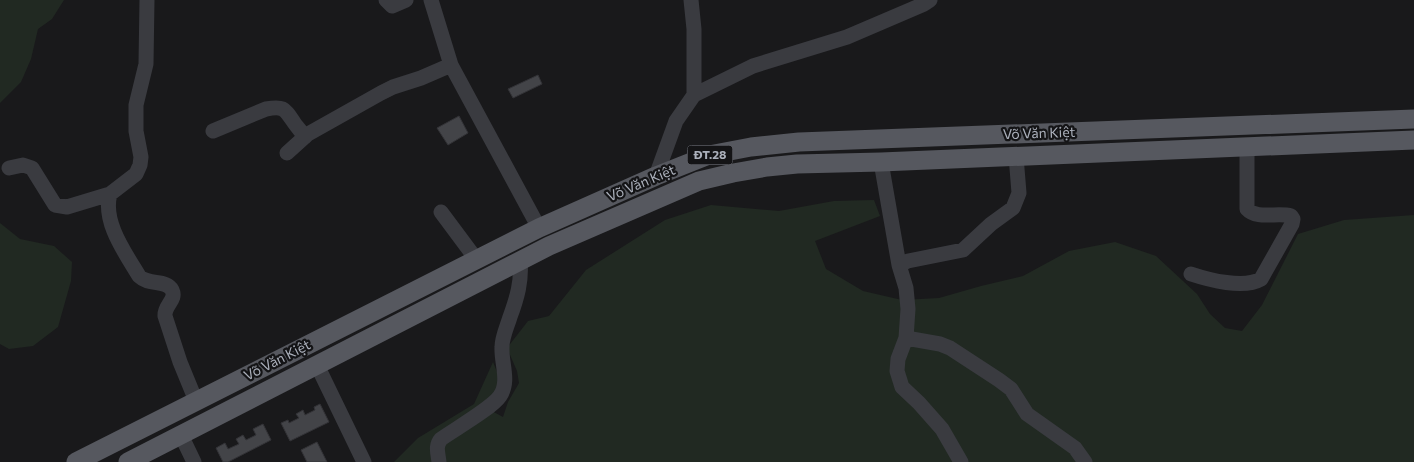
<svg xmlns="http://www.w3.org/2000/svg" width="1414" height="462" font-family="Commissioner,sans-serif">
  <rect width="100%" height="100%" fill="#19191b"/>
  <path fill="#212922" d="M0,0H64L52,19L38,29L31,59L21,82L0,103Z
    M874,200L880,216L815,241L826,269L863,291L902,300L939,298L981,286L1023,276L1069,251L1115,242L1156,256L1197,294L1210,314L1225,328L1242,331L1262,305L1298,234L1344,220L1414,215V462H394L418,438L474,404L493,362L499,377V399L490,410L503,417L508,402L519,383L517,371L507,348L528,321L549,316L586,270L665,220L711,205L779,211L834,201Z
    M0,223L20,239L54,246L72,262L71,281L58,327L33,346L9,349L0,344Z"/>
  <path fill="#434448" stroke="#333337" d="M538,75L542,84L513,98L508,89Z
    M459,116L468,133L448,145L437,128Z
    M320,404L329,422L290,441L281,423L288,420L289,423L299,418L296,414L303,410L305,415L315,410L314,407Z
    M263,424L271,440L228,462H223L216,448L225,443L228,449L239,444L236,439L243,435L246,440L256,435L253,429Z
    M317,442L327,462H307L301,450Z"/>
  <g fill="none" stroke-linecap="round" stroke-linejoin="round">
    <path stroke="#3a3b40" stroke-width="15" d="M147,0L146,64L136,105V131L141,157L140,165L136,174L110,194C102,222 126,254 139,276C149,286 166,279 172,290C177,300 164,305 165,316L180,362L196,401
      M386,0L392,6L406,0
      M431,0L451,65L539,228
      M694,95L753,66L847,37L924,4L930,0
      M213,131L266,109C283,106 284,108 293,121C296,126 301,131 305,137
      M287,153L308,134L381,93L393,87L421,78L451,65
      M881,162L899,265
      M9,168L23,165L32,168L55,205L67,207L110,194
      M656,176L676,121L694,95V29L691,0
      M441,212L476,259
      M1191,274C1209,280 1244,289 1261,279L1292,224L1293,219L1291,216C1278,212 1257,220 1247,209V147
      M906,338L940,344L950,348L999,380L1011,389L1027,414L1075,448L1085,462
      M317,365L364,462
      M181,435L194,462
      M439,462C438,453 435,446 441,439C455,429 492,408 500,396C510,381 501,363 502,347C502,337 507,327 510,317C517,298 522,281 520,261
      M961,462L942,429L919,403L902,387L897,371L898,359L906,338L908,309L906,288L899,265L908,261L963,250L991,224L1013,208L1019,193L1016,156"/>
    <path stroke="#56585f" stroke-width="19" d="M76,462L539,228L656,176L709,155L751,147L799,142L1414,119
      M128,462L549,246L699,181L733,173L767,167L797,164L881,162L1414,140"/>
  </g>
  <g text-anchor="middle" stroke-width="4.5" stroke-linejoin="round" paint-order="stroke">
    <rect fill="#141416" stroke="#7e818a" stroke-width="1" x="687.5" y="145.5" width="45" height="19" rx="4"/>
    <g font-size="12" font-weight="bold" fill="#abb0bb">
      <text x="710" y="159">ĐT.28</text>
    </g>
    <g font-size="14" fill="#abb0bb" stroke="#141416">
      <text transform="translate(1039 133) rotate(-2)" y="5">Võ Văn Kiệt</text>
      <text transform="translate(641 183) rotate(-23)" y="5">Võ Văn Kiệt</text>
      <text transform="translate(277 360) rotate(-27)" y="5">Võ Văn Kiệt</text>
    </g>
  </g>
</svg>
